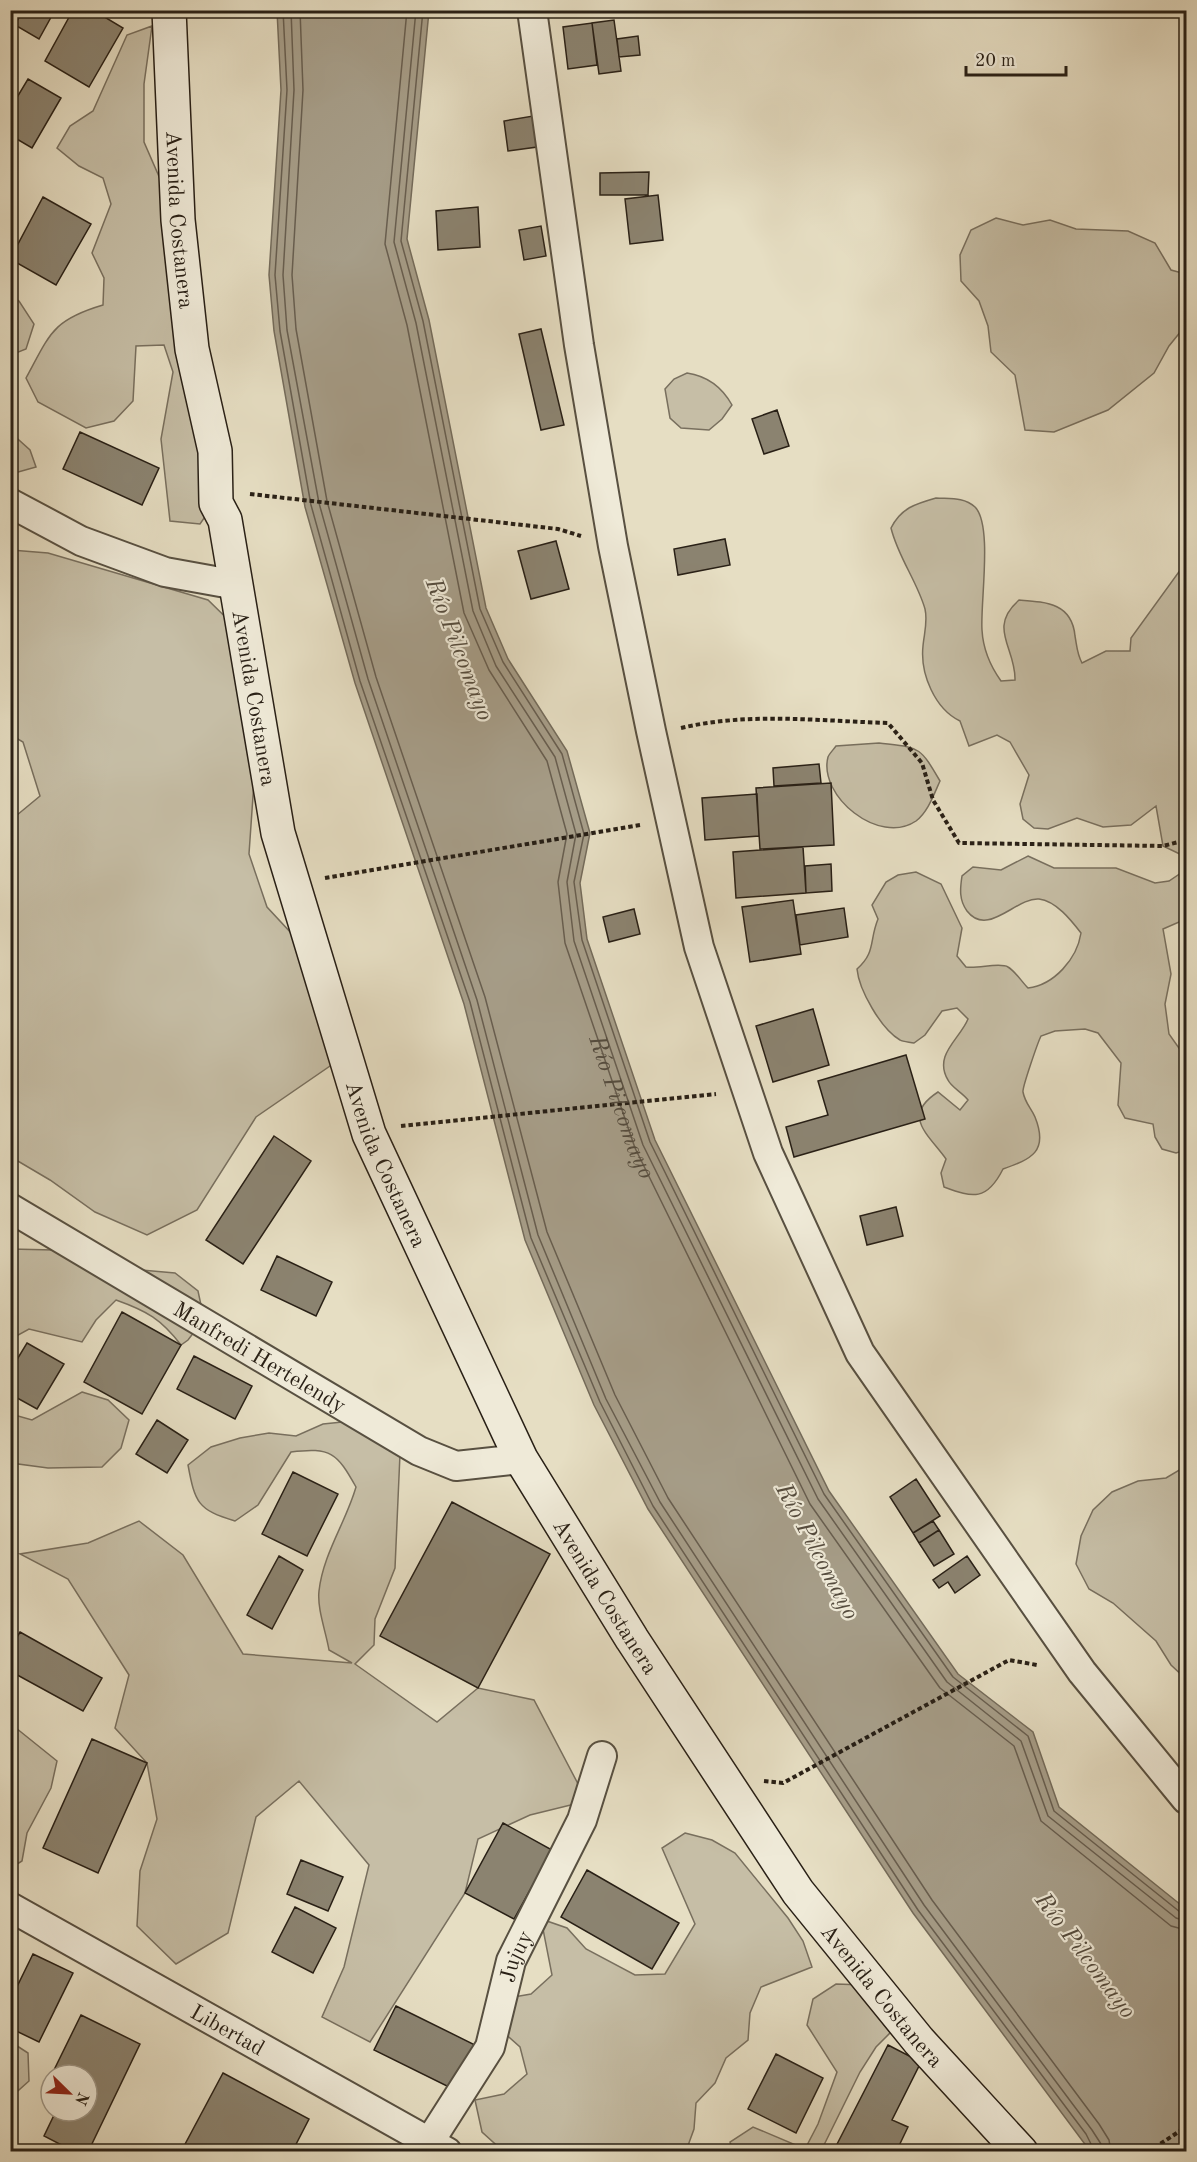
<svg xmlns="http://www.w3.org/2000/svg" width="1197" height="2162" font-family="'Old Standard TT',serif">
  <rect width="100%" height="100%" fill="#e6dec3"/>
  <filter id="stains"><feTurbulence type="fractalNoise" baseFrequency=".00333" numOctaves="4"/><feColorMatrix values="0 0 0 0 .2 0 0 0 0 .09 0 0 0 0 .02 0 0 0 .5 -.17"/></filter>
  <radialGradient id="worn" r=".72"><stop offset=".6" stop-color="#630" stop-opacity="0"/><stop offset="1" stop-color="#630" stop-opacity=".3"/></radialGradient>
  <path fill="#c6bea6" stroke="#786f5e" stroke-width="1.5" d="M152,26L144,84V142L178,220L216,501L200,524L170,521L161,439L173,372L164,345L136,346L133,401L114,421L86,428L38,402L26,378C50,334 52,320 103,305L104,278L92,253L111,204L103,178L79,166L57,148L70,126L93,111L127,35Z
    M996,218L1023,225L1050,220L1076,229L1128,231L1155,243L1171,270L1186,274V325L1169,346L1154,373L1108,410L1054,432L1025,430L1015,375L991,352L988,326L979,301L961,281L960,255L971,230Z
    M10,295L19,301L34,324L26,349L11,355Z
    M687,373C707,376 722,387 732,405L722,419L709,430L681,428L670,418L665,389L674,379Z
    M10,432L30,450L36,467L11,474Z
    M936,498C950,499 964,497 975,507C993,525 980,604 982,630C983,648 991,667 1001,681L1015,680C1016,648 987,628 1019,600C1046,602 1072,603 1075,636C1077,647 1077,654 1082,663L1106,651H1130L1131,638L1186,562V857L1163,846L1156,806L1131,825L1103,827L1077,818L1048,829L1034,828L1023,819L1020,804L1029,775L1010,742L997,735L969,746L960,721C935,709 920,674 923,646C924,634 928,622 925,609C917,581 898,557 891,528C901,508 915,504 936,498Z
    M11,550L48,553L208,600L249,640L260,695L249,854L267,907L305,948L346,1055L256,1117L197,1210L147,1235L95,1212L50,1180L11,1157L10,1017L13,1011L11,820L40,796L23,742L11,735Z
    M879,743C920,748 919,745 940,781C934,794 928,812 916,821C879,846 818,796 828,757C829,754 834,749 836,746Z
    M1028,856L1054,868H1116L1155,883L1169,881L1181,873L1186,874V919L1163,929L1171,974L1165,1004L1169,1034L1186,1058V1150L1176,1153L1162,1149L1155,1137L1153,1124L1125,1118L1118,1105L1121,1063L1098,1033L1085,1029L1055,1031L1041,1036C1038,1042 1022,1088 1023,1092C1025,1103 1031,1108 1035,1117C1049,1152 1031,1159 1003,1169C987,1201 973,1198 944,1187L941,1173L946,1159C928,1134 901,1116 938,1092L960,1110L968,1100C963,1093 951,1087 948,1080C933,1055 960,1039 968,1019L957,1008L942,1011L925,1035L914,1043C910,1042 903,1042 900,1040C881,1029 859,990 857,969C876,952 869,941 878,919L872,905L886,882L898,875L916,872L941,884L962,928L957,956L966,967C978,969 1000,962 1008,967C1015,971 1022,982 1028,988C1054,985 1077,959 1081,933C1071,920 1056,901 1039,899C1016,897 988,938 967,911C959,900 960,889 962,876L973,867L1001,870Z
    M10,1249L98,1251L119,1268L175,1273L198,1291L204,1319L188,1340L181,1345C161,1319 147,1311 116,1300L96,1320L82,1342L29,1329L11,1339Z
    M82,1392L108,1400L129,1420L121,1448L102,1467L48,1468L11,1463V1414L32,1420Z
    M352,1421L400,1454L395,1568L375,1619L374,1645L355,1664L437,1722L478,1688L534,1700L587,1801L530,1815L478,1839L465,1893L370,2042L322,2017L344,1967L369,1865L299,1781L256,1817L228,1933L176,1964L137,1926L140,1871L157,1819L147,1763L115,1728L129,1675L68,1579L20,1554L88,1543L139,1521L183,1555L243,1654L352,1663L329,1650C326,1632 317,1609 319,1591C323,1554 346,1522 356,1487C337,1453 331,1447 291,1452L258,1505L235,1521C198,1510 195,1503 188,1465L211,1447L240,1438L269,1433L296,1436L323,1424Z
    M1186,1466V1679L1171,1665L1156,1641L1113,1603L1089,1589L1076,1564L1081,1536L1093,1510L1112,1492L1138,1481L1166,1478Z
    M11,1724L57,1761L51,1788L27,1833L22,1861L11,1868Z
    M685,1833L712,1840L735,1853L788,1918L803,1941L812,1967L761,1987L750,2013L748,2040L726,2058L715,2083L696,2103L694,2129L686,2151H503L482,2132L475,2100L504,2094L527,2074L520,2047L499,2028L503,1999L531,1994L552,1975L541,1919L567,1928L586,1949L635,1975L665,1974L695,1924L662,1848Z
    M836,1984L864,1985L896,2027L876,2047L860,2072L821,2151H733L730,2142L753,2127L805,2149L818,2124L837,2072L807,2025L813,1999Z
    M11,2042L28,2053L29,2081L11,2097Z"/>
  <path fill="#a69d88" stroke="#746b5a" stroke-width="1.5" d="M277,11H429L407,239L429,320L486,608L508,659L567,751L590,833L580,883L587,939L655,1140L829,1491L958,1674L1033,1732L1059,1807L1186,1909V2151H1090L913,1913L648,1509L594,1405L525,1240L464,1004L355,683L305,507L274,331L269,275L281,90Z"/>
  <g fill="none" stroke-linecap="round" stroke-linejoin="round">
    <g stroke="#685e4f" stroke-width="1.5">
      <path d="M283,10L287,90L275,275L280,331L311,505L360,681L470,1002L531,1238L600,1402L653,1506L918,1910L1086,2134L1095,2152"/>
      <path d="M291,10L294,90L283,275L287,330L319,503L368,679L477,1000L538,1235L606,1399L660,1502L924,1905L1092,2130L1101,2144L1102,2152"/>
      <path d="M300,10L303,90L292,275L296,329L327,501L376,677L485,997L547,1232L615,1395L668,1498L932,1900L1099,2124L1109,2140L1111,2152"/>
      <path id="s1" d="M407,10L385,244L407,325L464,613L489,670L547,761L567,834L558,882L565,943L635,1148L810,1504L940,1688L1014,1746L1041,1821L1171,1926L1186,1930"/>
      <path d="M416,10L394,242L416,323L473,611L496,666L555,757L576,834L567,882L574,941L643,1145L818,1499L947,1682L1021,1741L1048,1816L1176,1918L1186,1921"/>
      <path d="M423,10L401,241L423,321L480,609L503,662L562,754L584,834L574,882L582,940L650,1142L824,1494L953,1677L1028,1736L1054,1811L1180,1912L1186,1914"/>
    </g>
  </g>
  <path fill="#8b8370" stroke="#292016" stroke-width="1.5" d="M23,10H55L39,39L15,25Z
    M73,10H93L123,28L89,87L45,61Z
    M614,20L621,71L599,74L592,23Z
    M592,23L597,65L568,69L563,27Z
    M638,36L640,55L619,57L617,39Z
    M28,79L61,98L32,148L10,135V109Z
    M533,116L537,147L508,151L504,121Z
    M649,172L648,195H600V173Z
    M658,195L663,240L630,244L625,199Z
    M43,197L91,224L56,285L10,259Z
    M478,207L480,247L438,250L436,211Z
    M541,226L546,256L524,260L519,230Z
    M541,329L564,425L541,430L519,334Z
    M777,410L789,446L764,454L752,419Z
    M80,432L159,468L142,505L63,469Z
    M725,539L730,565L678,575L674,549Z
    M556,541L569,589L531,599L518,551Z
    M819,764L821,783L774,786L773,768Z
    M831,783L834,845L760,849L756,788Z
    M757,794L759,836L705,840L702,798Z
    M803,847L806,893L736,898L733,852Z
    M831,864L832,891L806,893L805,866Z
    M793,900L801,954L750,962L742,907Z
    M844,908L848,937L800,945L796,915Z
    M634,909L640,934L609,942L603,917Z
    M813,1009L829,1065L773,1082L756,1026Z
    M906,1055L925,1119L794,1157L786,1127L828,1115L818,1081Z
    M274,1136L311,1161L243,1264L206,1240Z
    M896,1207L903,1236L867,1245L860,1216Z
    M277,1256L332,1282L316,1316L261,1290Z
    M122,1312L181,1345L142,1414L84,1382Z
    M27,1343L64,1364L37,1409L10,1394V1371Z
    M194,1356L252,1386L235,1419L177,1389Z
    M157,1420L188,1440L167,1473L136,1454Z
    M293,1472L338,1494L307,1556L262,1534Z
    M916,1479L940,1516L913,1533L890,1497Z
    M452,1502L550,1554L478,1688L380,1636Z
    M933,1521L939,1530L919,1543L913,1533Z
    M939,1530L954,1554L934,1566L919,1543Z
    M279,1556L303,1570L272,1629L247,1615Z
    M967,1556L980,1575L955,1593L948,1582L939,1588L933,1580Z
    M20,1632L102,1678L83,1711L10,1671V1649Z
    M92,1739L147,1763L98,1873L43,1848Z
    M503,1823L552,1850L514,1919L465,1893Z
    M301,1860L343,1877L328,1911L287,1894Z
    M587,1870L679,1923L652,1969L561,1917Z
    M295,1907L336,1928L313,1973L272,1952Z
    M33,1954L73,1973L39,2042L10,2028V2001Z
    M396,2006L475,2045L453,2089L374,2050Z
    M81,2015L140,2044L88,2152H75L44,2136L56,2111H87V2075L52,2074Z
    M888,2045L921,2062L892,2120L908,2127L896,2152H833Z
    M776,2054L823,2078L796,2133L748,2109Z
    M223,2073L309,2119L292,2152H190L183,2148Z"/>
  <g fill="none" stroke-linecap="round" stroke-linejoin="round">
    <defs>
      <g id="street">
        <path d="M532,10L579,345L613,546L651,731L699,947L768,1153L860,1353L1082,1672L1186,1799"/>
        <path d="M10,503L81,541L165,572L237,585"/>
        <path id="s2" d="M10,1208L419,1451L456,1466L521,1459"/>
        <path id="s3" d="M10,1907L447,2152"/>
        <path id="s4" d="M423,2152L490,2047L511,1961L582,1820L602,1756"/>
      </g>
      <g id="secondary">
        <path id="s5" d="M169,10L178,220L192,349L215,451L216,503L225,520L278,833L369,1134L521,1459L632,1639L798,1892L919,2041L1021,2152"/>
      </g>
    </defs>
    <use href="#street" stroke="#585041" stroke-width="32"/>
    <use href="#secondary" stroke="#292016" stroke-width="36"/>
    <path stroke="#292016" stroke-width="4" stroke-dasharray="4.5 3" stroke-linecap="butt" d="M250,494L558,529L581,536
      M681,728C748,712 820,721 888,723L922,763L933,800L959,843L1163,846L1186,840
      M325,878L640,825
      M401,1126L716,1094
      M764,1781L783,1783L1009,1660L1037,1665
      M1148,2152L1186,2127"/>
    <use href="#street" stroke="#efead8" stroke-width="28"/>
    <use href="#secondary" stroke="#efead8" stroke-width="33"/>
  </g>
  <g text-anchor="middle" stroke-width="4.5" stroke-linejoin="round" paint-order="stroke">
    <g font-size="22" fill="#292016" stroke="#efead8">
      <text dy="8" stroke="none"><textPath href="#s5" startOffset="210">Avenida Costanera</textPath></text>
      <text dy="8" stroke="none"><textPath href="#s5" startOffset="696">Avenida Costanera</textPath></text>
      <text dy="8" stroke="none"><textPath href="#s5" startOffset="1182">Avenida Costanera</textPath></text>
      <text dy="8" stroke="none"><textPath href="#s2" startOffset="291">Manfredi Hertelendy</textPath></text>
      <text dy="8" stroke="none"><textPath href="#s5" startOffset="1668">Avenida Costanera</textPath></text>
      <text dy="8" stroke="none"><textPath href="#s4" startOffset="219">Jujuy</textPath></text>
      <text dy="8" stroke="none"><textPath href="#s5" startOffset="2154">Avenida Costanera</textPath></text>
      <text dy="8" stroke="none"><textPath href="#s3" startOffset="250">Libertad</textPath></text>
    </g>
    <g font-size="24" font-style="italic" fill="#554c3e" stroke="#efead8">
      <text transform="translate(460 649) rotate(69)" y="8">Río Pilcomayo</text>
      <text dy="8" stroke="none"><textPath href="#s1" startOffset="1142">Río Pilcomayo</textPath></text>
      <text transform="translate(818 1551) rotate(62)" y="8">Río Pilcomayo</text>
      <text transform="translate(1086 1955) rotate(53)" y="8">Río Pilcomayo</text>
    </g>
  </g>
  <rect width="1197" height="2162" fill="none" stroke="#e6dec3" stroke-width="36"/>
  <rect x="12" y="12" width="1173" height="2138" fill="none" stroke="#292016" stroke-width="3"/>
  <rect x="18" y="18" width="1161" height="2126" fill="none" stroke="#292016" stroke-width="1.5"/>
  <g transform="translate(69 2093) rotate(114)"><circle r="28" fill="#efead8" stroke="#a0998a" stroke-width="1.5"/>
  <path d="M0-4.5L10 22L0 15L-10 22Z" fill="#8f2418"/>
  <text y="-9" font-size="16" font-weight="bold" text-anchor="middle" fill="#292016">N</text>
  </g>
  <path d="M966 66v9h100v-9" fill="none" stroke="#292016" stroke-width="3"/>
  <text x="975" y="66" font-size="18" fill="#292016" stroke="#efead8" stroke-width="4.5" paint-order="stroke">20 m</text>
  <rect width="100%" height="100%" filter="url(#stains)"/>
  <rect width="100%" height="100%" fill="url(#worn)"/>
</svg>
